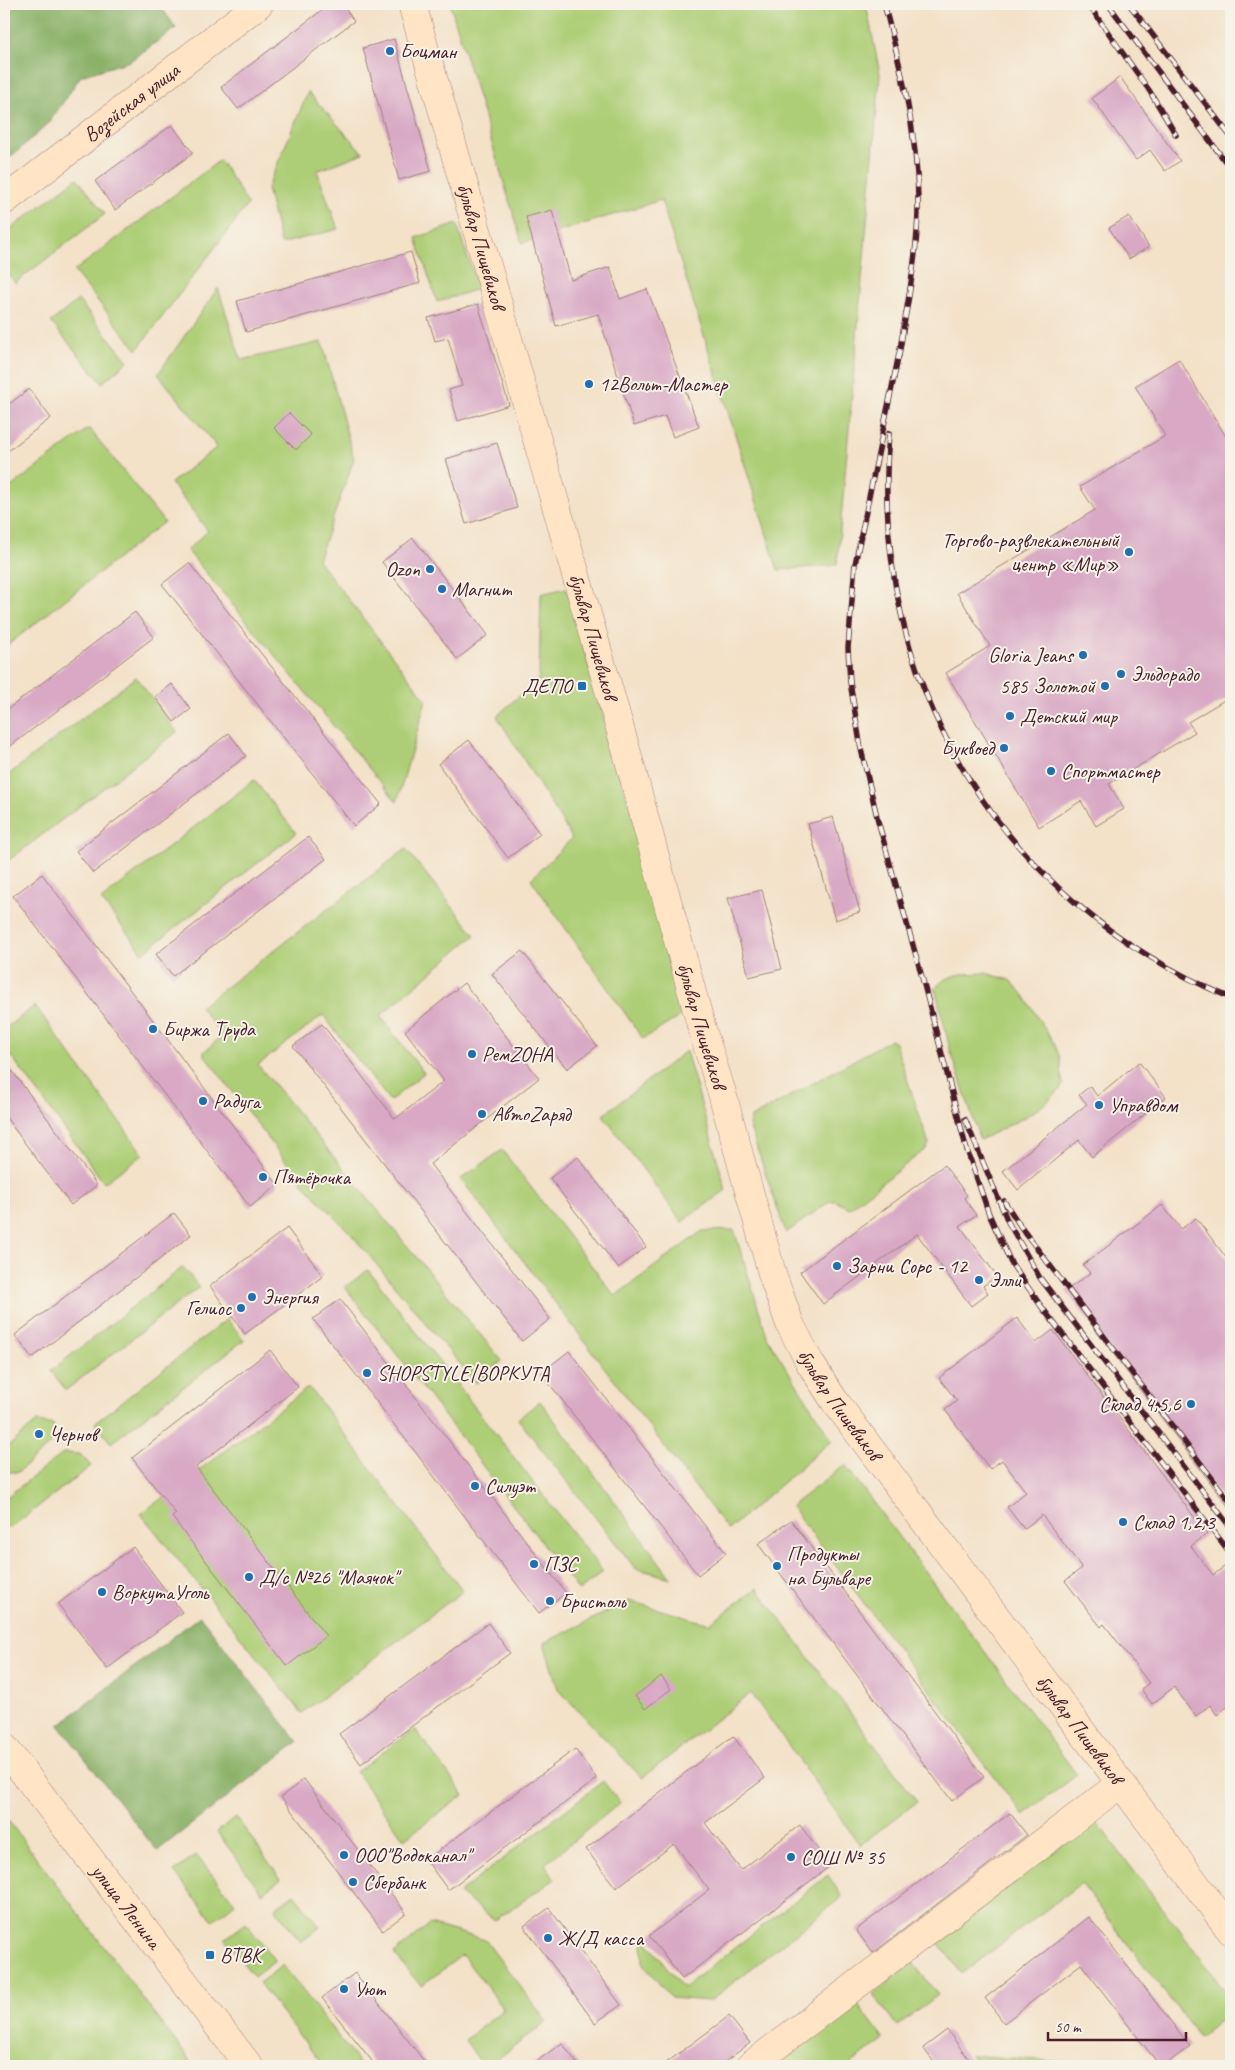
<svg xmlns="http://www.w3.org/2000/svg" width="1235" height="2070" font-family="Caveat,sans-serif">
  <rect width="100%" height="100%" fill="#f7f3e8"/>
  <filter id="ink" filterUnits="userSpaceOnUse"><feTurbulence type="fractalNoise" baseFrequency=".02" numOctaves="2"/><feDisplacementMap in="SourceGraphic" scale="10" xChannelSelector="R" yChannelSelector="G"/><feConvolveMatrix kernelMatrix="1 2 1 2 8 2 1 2 1" color-interpolation-filters="sRGB"/></filter>
  <filter id="wash" filterUnits="userSpaceOnUse"><feTurbulence type="fractalNoise" baseFrequency=".0096" numOctaves="4" result="noise"/><feDisplacementMap in="SourceGraphic" scale="20" xChannelSelector="R" yChannelSelector="G"/><feGaussianBlur stdDeviation="1.12" result="paint"/><feColorMatrix in="noise" values="0 0 0 0 0 0 0 0 0 0 0 0 0 0 0 0 0 1.4 0 .05"/><feComposite in="paint" operator="in"/></filter>
  <g filter="url(#wash)">
    <rect width="100%" height="100%" fill="#f3e1c8"/>
    <path fill="#adce76" stroke="#7c7650" d="M450,4H866L880,74L837,565L778,570L661,200L522,243Z
      M308,92L363,153L317,171L338,229L281,244L267,189Z
      M220,160L248,204L137,350L74,271Z
      M77,178L105,214L15,283L4,268V234Z
      M457,224L478,289L437,302L416,238Z
      M218,288L241,360L322,342L354,459L318,560L426,700L397,802L187,550L208,531L171,483L217,447L158,374Z
      M78,300L128,361L102,383L51,322Z
      M89,428L164,522L4,648V492Z
      M566,588L640,842L681,1016L643,1039L531,879L572,838L497,716L539,678L541,594Z
      M136,677L177,732L4,864V778Z
      M254,780L296,833L143,953L101,900Z
      M406,849L475,935L380,1016L424,1073L390,1101L323,1015L258,1065L502,1361L476,1383L351,1234L300,1180L203,1053L222,1036L200,1007Z
      M985,973L1010,980L1023,994L1055,1045L1060,1058L1063,1085C1047,1110 1006,1126 980,1140L950,1049L935,988C950,972 965,974 985,973Z
      M35,1006L143,1154L104,1183L4,1046V1029Z
      M890,1040L895,1043L929,1144L926,1149L849,1208L835,1201H830L786,1233L749,1125L751,1118Z
      M686,1051L726,1190L682,1222L603,1115Z
      M502,1150L615,1296L702,1231L734,1230L768,1339L832,1440L728,1530L461,1179Z
      M183,1267L199,1287L66,1390L51,1371Z
      M368,1270L603,1572L579,1591L345,1287Z
      M227,1319L244,1340L111,1443L95,1423Z
      M309,1387L463,1591L302,1713L141,1514Z
      M540,1401L671,1578L635,1568L518,1419Z
      M37,1422L54,1425L51,1444L18,1472H4V1450Z
      M64,1453L80,1454L91,1466L9,1529L4,1522V1499Z
      M845,1465L1077,1775L1023,1815L791,1506Z
      M757,1588L917,1802L860,1845L751,1693L642,1778L558,1689L544,1643L629,1601L710,1624Z
      M415,1729L464,1795L404,1839L356,1772Z
      M603,1781L620,1803L545,1864L555,1879L495,1920L459,1893Z
      M4,1815L194,2066H4Z
      M236,1817L281,1879L262,1893L217,1832Z
      M1095,1820L1231,1998V2012L1199,2037L1081,1883L962,1974L937,1941Z
      M196,1855L235,1903L213,1921L174,1872Z
      M828,1875L842,1897L710,2001L671,1998L643,1964L642,1935L683,1988Z
      M294,1894L320,1927L301,1942L275,1908Z
      M246,1923L275,1961L254,1977L225,1939Z
      M430,1924L485,1940L547,2022L488,2066H483L465,2040L504,2009L462,1955L421,1986L394,1954Z
      M913,1963L938,1995L897,2026L873,1994Z
      M283,1965L361,2066H323L259,1983Z
      M857,2003L884,2039L848,2066H771Z
      M970,2055L1112,2066H979Z"/>
    <path fill="#8ab167" stroke="#6a6849" d="M4,4H159L176,28L130,61L81,76L49,123L6,161H4Z
      M200,1616L298,1742L157,1851L59,1725Z"/>
    <g id="blocks">
      <path fill="#d8a8c5" d="M330,4H342L354,21L238,109L221,87Z
        M394,39L431,171L399,180L363,48Z
        M1120,77L1180,161L1165,171L1150,150L1136,160L1092,98Z
        M172,125L193,153L115,210L95,181Z
        M552,210L571,280L610,267L620,299L647,289L699,427L673,437L665,416L634,426L598,314L556,326L526,217Z
        M1129,216L1149,247L1129,259L1109,228Z
        M411,252L420,283L246,332L237,301Z
        M478,304L509,405L458,421L449,390L462,386L448,338L435,341L428,318Z
        M1179,359L1231,445V696L1188,722L1195,732L1109,784L1124,809L1096,826L1081,801L1039,827L946,673L990,646L957,593L1095,510L1080,487L1165,436L1135,386Z
        M29,389L51,418L4,454V408Z
        M289,413L311,435L296,450L274,428Z
        M497,443L517,508L466,524L446,459Z
        M413,538L488,635L457,659L382,562Z
        M189,563L381,804L354,826L162,584Z
        M135,612L154,637L4,751V712Z
        M172,684L191,709L174,722L155,697Z
        M229,733L246,756L93,873L76,851Z
        M469,740L540,834L508,858L438,764Z
        M833,817L860,912L835,920L808,824Z
        M308,837L326,859L173,976L156,954Z
        M42,874L278,1185L250,1207L13,896Z
        M762,890L782,969L749,977L728,898Z
        M522,951L597,1046L567,1069L492,974Z
        M464,983L539,1078L430,1164L550,1319L522,1341L293,1046L322,1024L395,1119L444,1081L405,1031Z
        M4,1060L97,1185L71,1205L4,1115Z
        M1139,1062L1166,1097L1092,1157L1079,1140L1018,1190L1003,1171L1087,1104L1079,1095L1090,1086L1097,1096Z
        M578,1157L646,1247L618,1268L550,1178Z
        M944,1165L967,1195L964,1198L976,1215L960,1226L997,1276L983,1286L988,1293L971,1306L917,1234L823,1304L800,1272Z
        M1162,1205L1181,1229L1196,1218L1231,1264V1510L1066,1291L1090,1273L1083,1265Z
        M174,1213L191,1235L32,1358L15,1335Z
        M287,1228L323,1276L245,1334L210,1286Z
        M340,1299L566,1593L539,1613L313,1319Z
        M1017,1318L1036,1343L1053,1330L1207,1534L1191,1546L1213,1575L1231,1562V1704L1217,1715L1210,1705L1196,1716L1174,1687L1152,1704L1141,1689L1149,1683L1104,1624L1101,1627L1065,1581L1082,1568L1042,1515L1024,1529L1007,1507L1026,1492L1002,1460L990,1469L945,1410L957,1401L939,1378Z
        M270,1350L298,1387L196,1467L326,1636L287,1666L172,1517L176,1514L132,1458Z
        M569,1351L726,1553L698,1575L541,1373Z
        M791,1520L984,1777L952,1801L758,1544Z
        M133,1547L182,1612L107,1669L58,1604Z
        M488,1623L510,1653L361,1764L339,1734Z
        M661,1676L671,1689L645,1709L635,1696Z
        M733,1736L765,1778L705,1823L741,1870L800,1825L830,1866L682,1979L649,1936L709,1890L674,1844L616,1888L586,1849Z
        M575,1749L597,1779L448,1890L426,1860Z
        M304,1779L406,1913L383,1931L281,1797Z
        M1010,1813L1027,1835L873,1953L856,1930Z
        M549,1908L621,2005L595,2023L524,1926Z
        M1089,1917L1190,2046L1164,2066H1160L1081,1964L1004,2023L985,1998Z
        M355,1973L428,2066H376L322,1998Z
        M729,2016L750,2043L719,2066H662Z
        M947,2030L974,2066H937L923,2048Z
        M562,2043L579,2066H530Z"/>
    </g>
  </g>
  <g filter="url(#ink)">
    <use href="#blocks" fill-opacity="0" stroke="#9e807a" stroke-width="1"/>
    <g fill="none" stroke-linecap="round" stroke-linejoin="round">
      <defs>
        <g id="secondary">
          <path id="s1" d="M412,4L627,753L702,1029L722,1093L773,1277L790,1324L810,1363L834,1400L1231,1931"/>
          <path id="s2" d="M4,201L259,4"/>
          <path id="s3" d="M4,1747L249,2066"/>
          <path d="M750,2066L1120,1784"/>
        </g>
      </defs>
      <use href="#secondary" stroke="#9e807a" stroke-width="29"/>
      <use href="#secondary" stroke="#ffe4c6" stroke-width="28"/>
      <defs>
        <path id="rail" d="M884,4C901,67 917,132 918,198C919,251 907,303 899,356
          M1088,4L1149,90L1176,135
          M1108,4L1231,169
          M1129,4L1231,137
          M900,349L855,564L848,648L850,682L861,749L878,821L922,977L966,1147L989,1214L1011,1263L1041,1306L1231,1554
          M889,433C868,683 999,901 1231,998
          M965,1119L1008,1222L1040,1278L1231,1528
          M1004,1201L1023,1230L1231,1503"/>
      </defs>
      <use href="#rail" stroke="#4a1f2b" stroke-width="5.5"/>
      <use href="#rail" stroke="#f7f3e8" stroke-width="4" stroke-dasharray="11" stroke-linecap="butt"/>
    </g>
  </g>
  <g fill="#1f6fb2" stroke="#f7f3e8" stroke-width="2">
    <circle cx="390" cy="51" r="5"/>
    <circle cx="589" cy="384" r="5"/>
    <circle cx="1129" cy="552" r="5"/>
    <circle cx="430" cy="569" r="5"/>
    <circle cx="442" cy="589" r="5"/>
    <circle cx="1083" cy="655" r="5"/>
    <circle cx="1121" cy="674" r="5"/>
    <rect x="577" y="681" width="10" height="10" rx="2.5"/>
    <circle cx="1105" cy="686" r="5"/>
    <circle cx="1010" cy="716" r="5"/>
    <circle cx="1004" cy="748" r="5"/>
    <circle cx="1051" cy="771" r="5"/>
    <circle cx="153" cy="1029" r="5"/>
    <circle cx="472" cy="1054" r="5"/>
    <circle cx="203" cy="1101" r="5"/>
    <circle cx="1099" cy="1105" r="5"/>
    <circle cx="482" cy="1114" r="5"/>
    <circle cx="263" cy="1177" r="5"/>
    <circle cx="837" cy="1266" r="5"/>
    <circle cx="979" cy="1280" r="5"/>
    <circle cx="252" cy="1297" r="5"/>
    <circle cx="241" cy="1308" r="5"/>
    <circle cx="367" cy="1373" r="5"/>
    <circle cx="1191" cy="1404" r="5"/>
    <circle cx="39" cy="1434" r="5"/>
    <circle cx="475" cy="1486" r="5"/>
    <circle cx="1123" cy="1522" r="5"/>
    <circle cx="534" cy="1564" r="5"/>
    <circle cx="777" cy="1566" r="5"/>
    <circle cx="249" cy="1577" r="5"/>
    <circle cx="102" cy="1592" r="5"/>
    <circle cx="550" cy="1601" r="5"/>
    <circle cx="344" cy="1855" r="5"/>
    <circle cx="791" cy="1857" r="5"/>
    <circle cx="353" cy="1882" r="5"/>
    <circle cx="548" cy="1938" r="5"/>
    <rect x="205" y="1950" width="10" height="10" rx="2.5"/>
    <circle cx="344" cy="1989" r="5"/>
  </g>
  <g text-anchor="middle" stroke-width="4" stroke-linejoin="round" paint-order="stroke">
    <g font-size="21" fill="#4a1f2b" stroke="#f7f3e8" text-anchor="start">
      <text x="400" y="58">Боцман</text>
      <text x="599" y="391">12Вольт-Мастер</text>
      <text x="1119" y="547" text-anchor="end">Торгово-развлекательный<tspan x="1119" dy="24">центр «Мир»</tspan></text>
      <text x="420" y="576" text-anchor="end">Ozon</text>
      <text x="452" y="596">Магнит</text>
      <text x="1073" y="662" text-anchor="end">Gloria Jeans</text>
      <text x="1131" y="681">Эльдорадо</text>
      <text x="572" y="693" text-anchor="end">ДЕПО</text>
      <text x="1095" y="693" text-anchor="end">585 Золотой</text>
      <text x="1020" y="723">Детский мир</text>
      <text x="994" y="755" text-anchor="end">Буквоед</text>
      <text x="1061" y="778">Спортмастер</text>
      <text x="163" y="1036">Биржа Труда</text>
      <text x="482" y="1061">РемZОНА</text>
      <text x="213" y="1108">Радуга</text>
      <text x="1109" y="1112">Управдом</text>
      <text x="492" y="1121">АвтоZаряд</text>
      <text x="273" y="1184">Пятёрочка</text>
      <text x="847" y="1273">Зарни Сорс - 12</text>
      <text x="989" y="1287">Элли</text>
      <text x="262" y="1304">Энергия</text>
      <text x="231" y="1315" text-anchor="end">Гелиос</text>
      <text x="377" y="1380">SHOPSTYLE|ВОРКУТА</text>
      <text x="1181" y="1411" text-anchor="end">Склад 4,5,6</text>
      <text x="49" y="1441">Чернов</text>
      <text x="485" y="1493">Силуэт</text>
      <text x="1133" y="1529">Склад 1,2,3</text>
      <text x="787" y="1561">Продукты<tspan x="787" dy="24">на Бульваре</tspan></text>
      <text x="544" y="1571">ПЗС</text>
      <text x="259" y="1584">Д/с №26 "Маячок"</text>
      <text x="112" y="1599">ВоркутаУголь</text>
      <text x="560" y="1608">Бристоль</text>
      <text x="354" y="1862">ООО"Водоканал"</text>
      <text x="801" y="1864">СОШ № 35</text>
      <text x="363" y="1889">Сбербанк</text>
      <text x="558" y="1945">Ж/Д касса</text>
      <text x="220" y="1962">ВТВК</text>
      <text x="354" y="1996">Уют</text>
    </g>
    <g font-size="21" fill="#4a1f2b" stroke="#f7f3e8">
      <text dy="7" stroke="none"><textPath href="#s2" startOffset="161">Возейская улица</textPath></text>
      <text dy="7" stroke="none"><textPath href="#s1" startOffset="252">бульвар Пищевиков</textPath></text>
      <text dy="7" stroke="none"><textPath href="#s1" startOffset="658">бульвар Пищевиков</textPath></text>
      <text dy="7" stroke="none"><textPath href="#s1" startOffset="1062">бульвар Пищевиков</textPath></text>
      <text dy="7" stroke="none"><textPath href="#s1" startOffset="1468">бульвар Пищевиков</textPath></text>
      <text dy="7" stroke="none"><textPath href="#s1" startOffset="1872">бульвар Пищевиков</textPath></text>
      <text dy="7" stroke="none"><textPath href="#s3" startOffset="201">улица Ленина</textPath></text>
    </g>
  </g>
  <rect width="1235" height="2070" fill="none" stroke="#f7f3e8" stroke-width="20"/>
  <path d="M1048 2032v8h138v-8" fill="none" stroke="#4a1f2b" stroke-width="2.5"/>
  <text x="1055" y="2032" font-size="15" fill="#4a1f2b" stroke="#f7f3e8" stroke-width="4" paint-order="stroke">50 m</text>
</svg>
